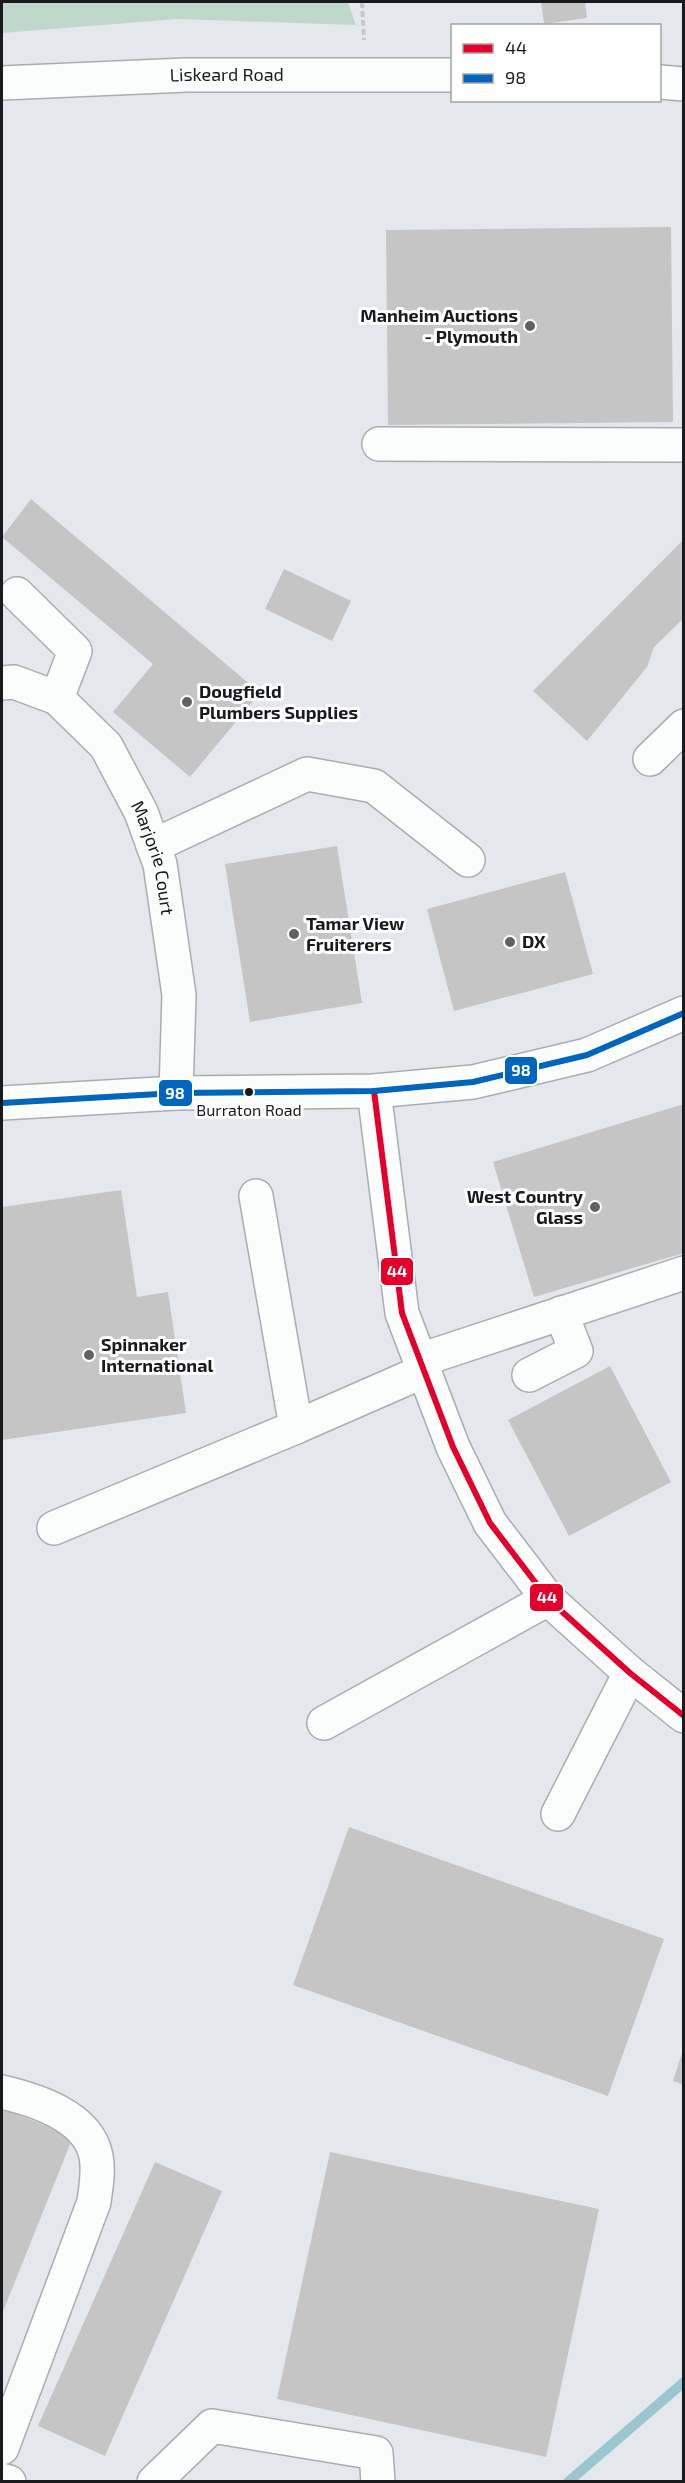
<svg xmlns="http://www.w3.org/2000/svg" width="685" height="2483" font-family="'Exo 2',sans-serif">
  <rect width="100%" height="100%" fill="#e4e8ec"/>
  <path fill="#c0d8cc" d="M2,2H348L356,25L178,19L2,33Z"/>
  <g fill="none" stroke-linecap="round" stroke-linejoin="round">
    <path stroke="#9ac6d0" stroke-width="10" d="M568,2482L684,2382"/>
  </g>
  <path fill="#c5c5c6" d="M541,2H585L587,18L544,24Z
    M671,227L673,422L388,425L386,230Z
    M31,499L260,693L190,777L113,712L153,664L2,537Z
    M684,539V618L654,647L647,667L587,741L533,691Z
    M284,569L351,601L332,641L265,609Z
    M337,846L362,1003L250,1022L225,864Z
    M565,872L593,974L454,1011L427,909Z
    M684,1104V1253L534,1297L493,1162Z
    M121,1190L137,1297L168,1292L186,1413L2,1440V1207Z
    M610,1366L671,1482L569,1536L508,1420Z
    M349,1827L664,1939L608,2096L293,1985Z
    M683,2050H684V2085L673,2081Z
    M2,2108L73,2137L2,2314Z
    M330,2152L599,2209L546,2457L277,2399Z
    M155,2162L222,2191L105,2456L38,2426Z"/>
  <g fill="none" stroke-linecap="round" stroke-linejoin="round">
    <defs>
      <g id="minor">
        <path d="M379,444L684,445"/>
        <path d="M17,594L75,651L57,698"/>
        <path id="s1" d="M2,683L14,682L57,698L106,746L141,812L160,864L179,995L176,1093"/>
        <path d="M650,759L684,726"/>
        <path d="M153,846L307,774L374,786L468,860"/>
        <path d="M374,1091L402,1313L453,1447L490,1523L548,1599L630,1673L684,1716"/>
        <path d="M2,1103L176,1093L374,1091L473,1082L587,1055L684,1013"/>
        <path d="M256,1196L296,1427L424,1371"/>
        <path d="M420,1360L684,1273"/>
        <path d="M529,1375L576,1351L561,1313"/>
        <path d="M54,1528L296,1427"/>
        <path d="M324,1723L548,1599"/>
        <path d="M558,1814L630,1673"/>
        <path d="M2,2092C36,2100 88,2116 96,2156C99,2172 96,2186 94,2202L2,2448"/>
        <path d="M2,2480L9,2482"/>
        <path d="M154,2482L212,2426L376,2453L378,2482"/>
      </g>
      <g id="major">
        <path d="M660,82L684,84"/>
        <path id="s2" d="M2,83L186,75H452"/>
      </g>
    </defs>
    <use href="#minor" stroke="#aaadb0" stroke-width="36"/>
    <use href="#major" stroke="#aaadb0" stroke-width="36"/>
    <path stroke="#c6c7c9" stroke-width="4" stroke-dasharray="6 3" stroke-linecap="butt" d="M362,2L364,40"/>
    <use href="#minor" stroke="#fbfcfc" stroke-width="33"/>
    <use href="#major" stroke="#fbfcfc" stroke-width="33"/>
    <defs>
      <path id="bus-1" d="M374,1091L402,1313L453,1447L490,1523L548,1599L630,1673L684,1716"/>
      <path id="bus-2" d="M2,1103L176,1093L374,1091L473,1082L587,1055L684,1013"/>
    </defs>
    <use href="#bus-1" stroke="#fff" stroke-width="10"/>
    <use href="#bus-2" stroke="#fff" stroke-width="10"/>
    <use href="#bus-1" stroke="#e4002b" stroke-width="6"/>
    <use href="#bus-2" stroke="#0065bd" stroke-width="6"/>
  </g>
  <g fill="#5f6265" stroke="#fff" stroke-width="2">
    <circle cx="530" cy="326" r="6"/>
    <circle cx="187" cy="702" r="6"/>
    <circle cx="294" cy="934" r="6"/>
    <circle cx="510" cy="942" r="6"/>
    <circle cx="595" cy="1207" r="6"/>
    <circle cx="89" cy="1355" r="6"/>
  </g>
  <circle fill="#181a1d" stroke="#fff" stroke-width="2" cx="249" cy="1092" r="5"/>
  <g text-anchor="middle" stroke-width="6" stroke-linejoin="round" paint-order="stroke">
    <g font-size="16" fill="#181a1d" stroke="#fff">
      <text x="249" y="1116">Burraton Road</text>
    </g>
    <g font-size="18" fill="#181a1d" stroke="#fff">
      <text dy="6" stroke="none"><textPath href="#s2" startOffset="225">Liskeard Road</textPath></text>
      <text dy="6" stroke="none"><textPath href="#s1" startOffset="249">Marjorie Court</textPath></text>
    </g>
    <g font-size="18" font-weight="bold" fill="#181a1d" stroke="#fff" text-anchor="start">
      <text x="518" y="322" text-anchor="end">Manheim Auctions<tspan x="518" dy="21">- Plymouth</tspan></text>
      <text x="199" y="698">Dougfield<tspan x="199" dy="21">Plumbers Supplies</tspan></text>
      <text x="306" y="930">Tamar View<tspan x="306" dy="21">Fruiterers</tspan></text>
      <text x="522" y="948">DX</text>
      <text x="583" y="1203" text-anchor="end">West Country<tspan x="583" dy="21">Glass</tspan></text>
      <text x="101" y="1351">Spinnaker<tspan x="101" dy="21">International</tspan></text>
    </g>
  </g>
  <g stroke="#fff" stroke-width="2">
    <rect x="504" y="1056" width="34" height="29" rx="6" fill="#0065bd"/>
    <rect x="158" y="1079" width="35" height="28" rx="6" fill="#0065bd"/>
    <rect x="380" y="1257" width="34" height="29" rx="6" fill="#e4002b"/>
    <rect x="529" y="1583" width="35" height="29" rx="6" fill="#e4002b"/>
  </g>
  <g font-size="16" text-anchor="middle" font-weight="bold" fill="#fff">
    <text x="521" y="1076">98</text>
    <text x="175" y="1099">98</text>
    <text x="397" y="1277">44</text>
    <text x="547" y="1603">44</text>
  </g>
  <rect width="685" height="2483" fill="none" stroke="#181a1d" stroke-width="6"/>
  <rect x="451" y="24" width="210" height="78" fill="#ffffff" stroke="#a3a3a5" stroke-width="1.5"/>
  <rect x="463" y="44" width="30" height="9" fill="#e4002b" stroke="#a3a3a5" stroke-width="1.5"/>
  <text x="505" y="54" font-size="18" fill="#181a1d">44</text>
  <rect x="463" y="74" width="30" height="9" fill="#0065bd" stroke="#a3a3a5" stroke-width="1.5"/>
  <text x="505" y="84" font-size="18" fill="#181a1d">98</text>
</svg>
